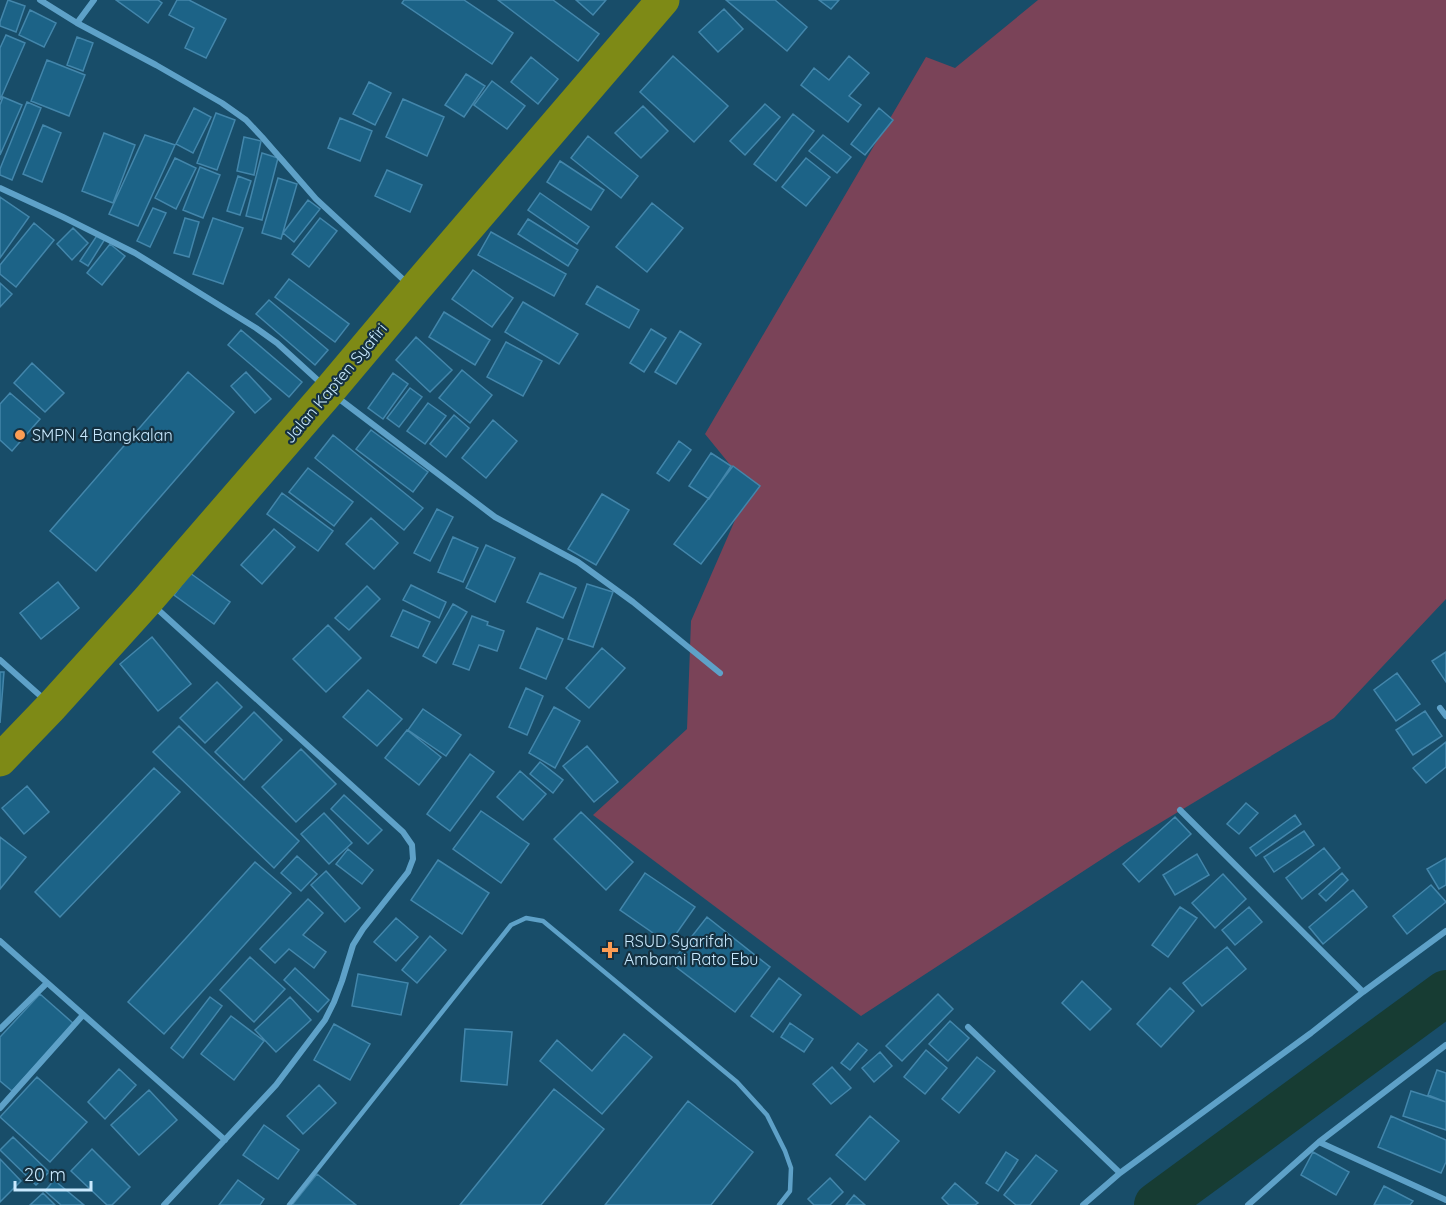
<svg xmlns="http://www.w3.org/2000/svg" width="1446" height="1205" font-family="Quicksand,sans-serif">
  <rect width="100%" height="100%" fill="#184d69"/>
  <path fill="#7a4358" d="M1038,0H1446V599L1334,718L1125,844L861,1016L593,815L687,729L691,621L749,488L705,434L926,57L955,68Z"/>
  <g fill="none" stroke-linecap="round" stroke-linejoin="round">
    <path stroke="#173c33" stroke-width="46" d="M1157,1205L1446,993"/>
  </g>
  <path fill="#1c6387" stroke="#4386ab" stroke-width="1.5" d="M8,0L25,6L16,32L0,26V22Z
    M116,0H158L162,3L148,23Z
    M177,0H189L226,19L206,58L185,48L194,28L169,15Z
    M404,0H464L513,33L492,64L402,3Z
    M498,0H553L599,34L578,61Z
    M576,0H606L593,15Z
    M726,0H775L807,27L787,51Z
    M819,0H839L831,9Z
    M724,9L743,29L718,52L699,32Z
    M30,10L56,23L44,47L19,35Z
    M6,35L25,43L0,100V48Z
    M77,37L93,43L83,71L67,65Z
    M673,56L728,106L694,142L640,92Z
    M849,56L869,73L849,96L861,105L848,122L801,85L814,68L829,80Z
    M531,57L558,79L538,104L511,82Z
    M47,60L85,75L69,116L31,101Z
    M466,74L485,86L464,117L445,105Z
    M492,81L525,106L507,129L474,105Z
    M369,82L391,93L375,125L353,114Z
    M3,97L22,105L0,155V105Z
    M403,99L444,117L427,156L386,137Z
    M27,102L41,108L12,180L0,175V169Z
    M765,104L780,117L745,155L730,141Z
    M643,106L668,131L641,158L615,133Z
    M194,108L211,117L193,153L176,144Z
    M879,108L893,120L865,155L851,144Z
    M216,113L235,120L217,170L197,163Z
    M793,114L814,131L776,181L754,164Z
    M340,118L372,131L360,161L328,148Z
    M43,125L61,133L42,182L23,174Z
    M104,133L135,145L113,203L82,191Z
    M145,135L175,145L138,226L109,214Z
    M823,135L851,157L837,173L809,151Z
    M588,136L638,176L621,198L571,158Z
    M244,137L261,141L254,175L237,171Z
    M262,153L278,158L262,220L246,216Z
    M175,158L196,168L176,209L155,198Z
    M806,158L830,177L806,206L782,187Z
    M560,161L604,190L591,210L547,182Z
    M200,167L220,175L203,218L183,210Z
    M387,170L422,185L410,212L375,196Z
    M238,176L251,181L240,215L227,211Z
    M278,178L297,184L281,239L262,233Z
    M540,193L589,227L577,244L528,210Z
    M0,197L29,217L0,258Z
    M308,200L320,209L294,242L283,233Z
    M652,203L683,228L647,272L616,247Z
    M153,208L166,213L150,247L137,241Z
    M185,218L199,222L189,257L174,253Z
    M213,218L243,228L223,284L193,274Z
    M320,218L337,231L309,267L292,254Z
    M528,219L578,250L568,266L518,234Z
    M34,223L54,240L16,287L0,274V265Z
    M73,228L88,243L72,260L57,244Z
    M491,232L566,274L554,296L478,255Z
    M98,234L105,239L88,266L80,261Z
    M110,244L125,256L102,285L87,273Z
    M473,270L513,298L492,327L452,299Z
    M289,279L349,324L335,342L275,297Z
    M0,283L12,294L0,307Z
    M597,286L639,310L629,328L586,304Z
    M269,300L328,350L315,365L256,314Z
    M523,302L578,334L559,364L505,332Z
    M444,312L490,340L475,365L429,337Z
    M651,329L666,338L644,372L630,363Z
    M241,330L302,382L289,397L228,345Z
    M680,331L701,344L676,384L655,372Z
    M416,337L452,370L430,392L396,360Z
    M506,342L542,361L523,396L487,377Z
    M32,363L64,393L45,412L14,383Z
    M462,370L492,395L470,423L439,398Z
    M188,372L234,412L96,571L50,531Z
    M246,372L271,399L255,413L231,386Z
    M393,373L408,384L383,419L368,408Z
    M410,388L422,397L399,427L387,418Z
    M10,393L40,419L12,451L0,440V404Z
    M428,403L446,416L425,444L407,431Z
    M454,415L469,428L446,457L430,444Z
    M493,420L517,441L486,478L462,458Z
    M371,430L428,472L413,492L356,449Z
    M333,435L423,508L404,530L315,458Z
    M679,441L691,450L669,481L657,473Z
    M711,453L731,466L709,499L689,486Z
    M733,466L760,486L701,564L674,544Z
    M308,468L353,502L334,526L289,492Z
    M282,493L333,531L318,551L267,514Z
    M602,494L629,510L596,565L568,549Z
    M437,509L453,517L430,561L414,553Z
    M371,518L398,543L374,569L346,544Z
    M274,529L295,547L262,584L241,565Z
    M453,537L478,548L463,582L438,572Z
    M486,545L515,558L495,602L466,588Z
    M190,573L230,602L214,624L174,595Z
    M540,573L576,588L563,618L527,602Z
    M58,582L79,608L41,639L20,613Z
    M587,584L613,592L593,647L568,639Z
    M411,585L446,602L439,618L403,600Z
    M367,586L380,599L349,630L335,618Z
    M453,604L467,612L436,663L423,656Z
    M403,610L430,622L418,648L391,636Z
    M472,616L488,622L487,625L504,631L497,651L479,645L469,670L453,664Z
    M328,625L361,658L326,692L293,659Z
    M537,628L563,639L546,679L520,668Z
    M152,637L191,684L158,711L120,664Z
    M602,648L625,668L589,708L566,688Z
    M1446,652V682L1432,661Z
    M0,672H4L0,723Z
    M1397,673L1420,704L1396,721L1374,690Z
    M217,682L242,707L205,743L180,718Z
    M526,688L543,696L527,735L509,727Z
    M368,690L402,719L377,746L343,717Z
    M554,707L580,721L555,768L529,753Z
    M423,709L461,735L446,756L408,730Z
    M1425,711L1442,736L1413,755L1396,730Z
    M254,712L282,740L244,780L215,752Z
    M179,726L299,841L274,868L153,752Z
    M407,730L441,757L419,785L385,758Z
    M1446,742V767L1426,783L1413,768Z
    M587,746L618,782L594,802L563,766Z
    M301,749L336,784L296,822L262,787Z
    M470,754L494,772L450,831L427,814Z
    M540,762L563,780L553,793L530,774Z
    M154,768L180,792L60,917L35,892Z
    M520,771L546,794L523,820L497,797Z
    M27,786L49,812L24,834L2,808Z
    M344,795L382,830L368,844L331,809Z
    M1246,803L1258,813L1239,834L1227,824Z
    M481,811L529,844L501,883L453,849Z
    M581,812L633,862L606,890L554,839Z
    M324,813L352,843L329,864L301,834Z
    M1295,815L1301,824L1256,856L1250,848Z
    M1175,817L1191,834L1139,882L1123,864Z
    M1304,831L1314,845L1274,872L1264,857Z
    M0,837L26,857L0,889Z
    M1324,848L1340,868L1302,899L1286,878Z
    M348,849L373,870L362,884L336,864Z
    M1197,854L1209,875L1175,895L1163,875Z
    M297,856L317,874L301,891L281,873Z
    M1446,858V885L1439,889L1427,869Z
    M438,860L489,893L462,934L411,900Z
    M255,862L291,893L164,1034L128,1002Z
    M326,871L360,908L345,922L311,885Z
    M645,873L695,907L669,944L620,910Z
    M1342,873L1348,880L1326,901L1319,894Z
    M1223,874L1246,899L1215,928L1192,903Z
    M1431,885L1446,902L1407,934L1393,916Z
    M1353,890L1367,907L1323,944L1309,927Z
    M308,899L323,913L303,935L326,952L314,968L289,949L275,963L260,949Z
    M1180,907L1197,918L1168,957L1152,945Z
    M1249,907L1262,922L1235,945L1222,930Z
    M707,917L770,967L735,1012L671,963Z
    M396,918L418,937L396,961L374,942Z
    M430,936L446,950L417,983L402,970Z
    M1227,947L1246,969L1202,1006L1183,983Z
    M250,957L285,989L254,1022L220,990Z
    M295,968L329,1000L318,1012L284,980Z
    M358,974L408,983L401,1015L352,1006Z
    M779,978L801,995L773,1032L751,1016Z
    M1082,981L1111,1009L1090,1030L1062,1003Z
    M1170,988L1194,1011L1161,1047L1137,1024Z
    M40,994L74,1024L12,1091L0,1081V1037Z
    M938,994L953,1009L902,1061L886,1046Z
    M210,997L222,1006L183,1058L171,1048Z
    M290,997L311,1020L276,1052L255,1030Z
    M231,1016L264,1041L234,1080L201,1054Z
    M950,1021L969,1038L948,1061L929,1044Z
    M790,1023L813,1039L804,1052L781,1037Z
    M334,1024L370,1044L350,1080L314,1060Z
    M465,1029L512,1032L507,1085L461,1081Z
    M624,1034L652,1057L602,1114L540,1061L557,1040L592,1071Z
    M858,1043L867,1050L850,1070L841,1063Z
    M926,1050L947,1068L925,1094L904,1077Z
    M880,1052L892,1066L874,1082L862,1068Z
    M977,1057L995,1071L959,1113L942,1099Z
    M832,1067L851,1088L831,1104L813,1084Z
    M119,1069L136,1085L105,1119L88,1102Z
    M1437,1070L1446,1073V1102L1428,1095Z
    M37,1077L87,1122L50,1162L0,1117Z
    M319,1085L336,1103L303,1134L287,1116Z
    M554,1089L604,1129L541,1205H460Z
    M149,1090L177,1120L139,1155L111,1125Z
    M1411,1091L1446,1102V1130L1403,1116Z
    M688,1101L753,1152L711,1205H605Z
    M870,1116L899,1141L865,1180L836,1155Z
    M1391,1116L1446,1140V1162L1441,1173L1378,1147Z
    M264,1125L299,1150L278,1179L243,1155Z
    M13,1137L49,1172L36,1185L0,1150Z
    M92,1149L130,1187L112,1205H107L71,1171Z
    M1006,1152L1018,1160L998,1191L986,1183Z
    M1313,1152L1349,1172L1336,1195L1301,1175Z
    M1036,1155L1057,1171L1030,1205H1016L1004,1195Z
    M0,1159L21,1181L0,1202Z
    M317,1174L356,1205H292Z
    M830,1178L843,1192L830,1205H814L808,1199Z
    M54,1180L84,1205H61L45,1191Z
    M238,1180L264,1199L260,1205H219Z
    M955,1183L978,1203L975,1205H949L942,1198Z
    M1384,1186L1413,1201L1410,1205H1374Z
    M43,1193L55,1205H30Z
    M854,1195L865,1205H846Z"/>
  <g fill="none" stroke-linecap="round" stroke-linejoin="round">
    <path stroke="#5ea1c8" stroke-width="4.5" d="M289,1205L511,925L526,918L543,921L737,1082L767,1115L785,1151L791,1168L790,1191L779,1205"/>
    <path stroke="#5ea1c8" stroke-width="6" d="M40,0L77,23L156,65L222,103L246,120L262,137L316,199L407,283
      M77,23L94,0
      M0,188L63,217L135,253L256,328L277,343L323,385
      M338,398L495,517L578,562L633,602L720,673
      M154,606L403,832L412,845L413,859L408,872L363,929L353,945L342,981L334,1002L325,1020L276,1085L164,1205
      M0,660L45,700
      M1440,708L1446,716
      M1180,810L1363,992
      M0,941L225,1140
      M968,1027L1120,1173
      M0,1029L47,983
      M0,1108L83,1015
      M1319,1142L1446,1200
      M1083,1205L1120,1173L1311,1033L1363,992L1446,931
      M1248,1205L1319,1142L1446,1045"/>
    <path stroke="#7e8a16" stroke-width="33" d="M0,760L52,706L147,601L329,391L414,290L663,0"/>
  </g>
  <g fill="#fc9d54" stroke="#153141" stroke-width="2">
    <circle cx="20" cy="435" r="6"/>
    <path d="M607 941h6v6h6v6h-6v6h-6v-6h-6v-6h6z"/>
  </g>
  <g text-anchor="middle" stroke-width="4.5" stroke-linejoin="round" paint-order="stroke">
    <g font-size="16" fill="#c9e9fe" stroke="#153141">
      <text transform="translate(335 383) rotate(-50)" y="6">Jalan Kapten Syafiri</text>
    </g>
    <g font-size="16" fill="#c9e9fe" stroke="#153141" text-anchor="start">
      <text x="32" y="441">SMPN 4 Bangkalan</text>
      <text x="624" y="947">RSUD Syarifah<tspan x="624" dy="18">Ambami Rato Ebu</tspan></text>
    </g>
  </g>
  <path d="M15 1181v9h76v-9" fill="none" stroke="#c9e9fe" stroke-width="3"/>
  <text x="24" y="1181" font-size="18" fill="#c9e9fe" stroke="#153141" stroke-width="4.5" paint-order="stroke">20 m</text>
</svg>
